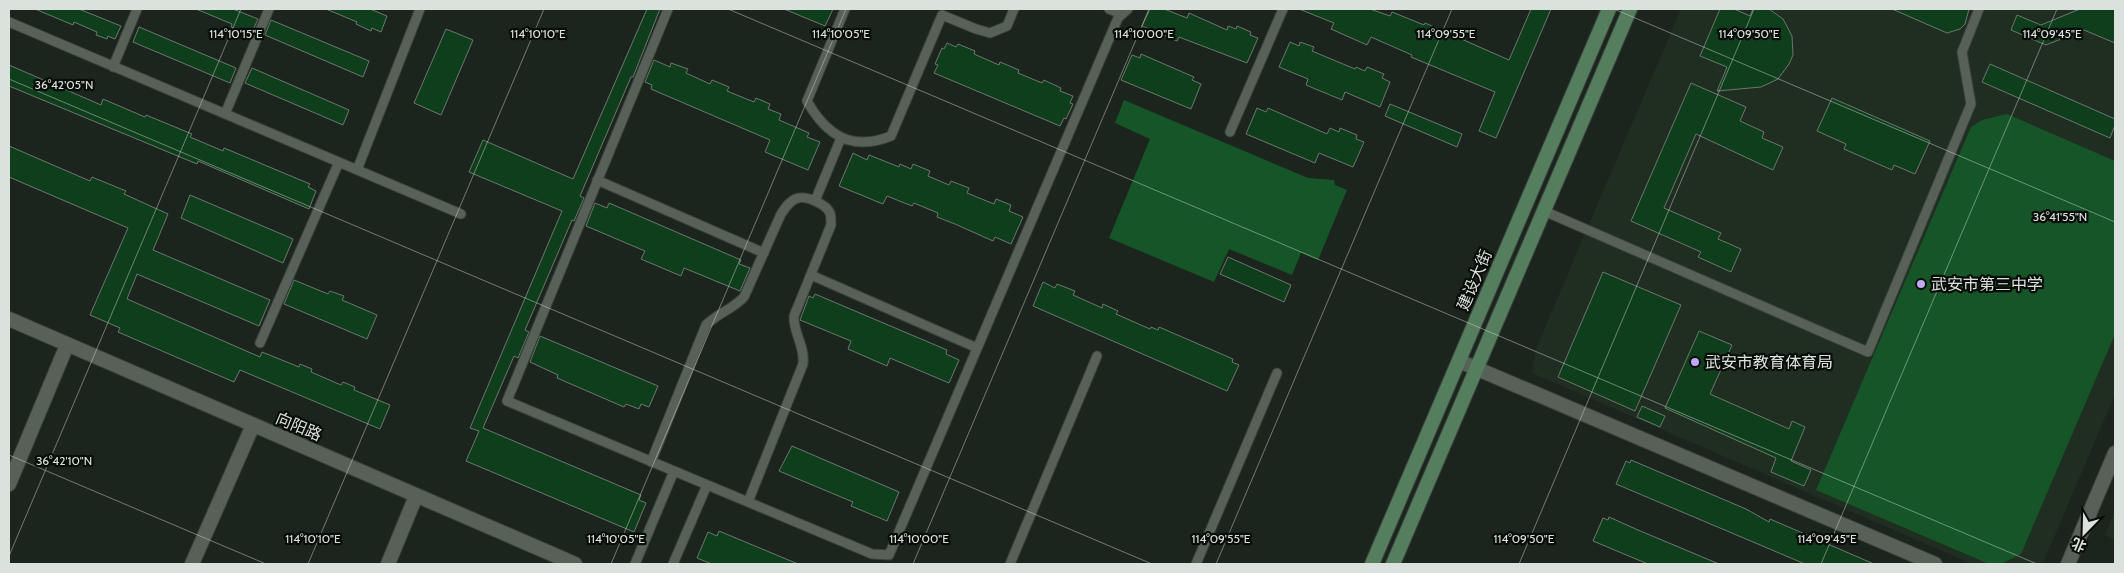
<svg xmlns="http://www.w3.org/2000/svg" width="2124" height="573" font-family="Cabin,'Noto Sans SC',sans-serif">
  <rect width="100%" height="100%" fill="#1c251d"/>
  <path fill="#202e22" d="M1681,9H2115V394L2044,561L2038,564H1972L1532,373L1535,351Z
    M2115,511V539L2105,535Z"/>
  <path fill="#155528" d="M1124,100L1308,178L1334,180L1335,185L1347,190L1318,260L1301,253L1292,275L1229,249L1214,282L1109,238L1150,139L1115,123Z
    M2007,114L2115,161V334L2021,554L2001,564H1989L1816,490L1971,127L1982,120Z"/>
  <path fill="#0f3e1c" stroke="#6c776d" d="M35,9H79L121,26L115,39L108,36L107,39L96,35L97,32L74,22L73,25Z
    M196,9H233L258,19L253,30L243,29L242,31L231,27L232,24Z
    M326,9H370L387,16L381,32L372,28L371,31L356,24L357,22Z
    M647,9H660L633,77H631L580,196L584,198L574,221L572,220L525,330L529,332L518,358L514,356L483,428L641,495L639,500L646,503L634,532L466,461L479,431L470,428L562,211L469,172L483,140L573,179Z
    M784,9H833L825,26Z
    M1150,9H1164L1187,18L1189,13L1227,30L1228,26L1236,29L1237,26L1251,32L1250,35L1258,38L1247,63L1179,37L1177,41L1142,26Z
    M1299,9H1370L1390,16L1392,12L1424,25L1425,23L1509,60L1531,9H1551L1496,138L1479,131L1495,92L1411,57L1412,55L1371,37L1367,45L1331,29L1334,23Z
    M1720,9H1734L1750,16L1753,9H1769L1783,19L1792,36L1793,55L1789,64L1778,79L1761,87L1717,91L1727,67L1700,56Z
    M1892,9H1969L1965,24L1960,29L1947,33Z
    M2080,9H2115V43L2084,30L2046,45L2011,30L2017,15L2041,25Z
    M271,20L369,61L363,77L265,35Z
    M139,27L236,68L230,83L133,42Z
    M446,29L473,40L441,115L414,103Z
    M1290,42L1299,46L1300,42L1314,47L1312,51L1355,69L1356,67L1365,71L1367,67L1384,74L1382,78L1390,82L1380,107L1345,92L1342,100L1306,85L1308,79L1279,67Z
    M947,43L956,47L958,44L975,51L974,54L999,65L1000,62L1019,70L1018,73L1042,83L1044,80L1061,88L1060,91L1073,96L1070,103L1073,104L1066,119L1064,118L1060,126L934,73L938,65L935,64L942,48L944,49Z
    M1141,54L1194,77L1192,80L1201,84L1191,109L1121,80L1132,55L1140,58Z
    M654,60L670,67L671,63L688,69L686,73L710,84L712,80L729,87L727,91L754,102L756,98L770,104L768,109L781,114L779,120L809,133L807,137L820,142L808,170L765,152L770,140L651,89L652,85L645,82Z
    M1990,64L2115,119V125L2110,138L1982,82Z
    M9,65L101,105L103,99L145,117L146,115L192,134L190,137L216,148L223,151L224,148L310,184L308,187L316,191L309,209L198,161L197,164L9,86Z
    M252,68L349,110L343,125L245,83Z
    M1691,83L1746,107L1740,121L1764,132L1762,138L1783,147L1773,170L1696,134L1664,208L1721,233L1718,239L1741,249L1731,272L1698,257L1701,252L1631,221Z
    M1832,98L1930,141L1915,174L1894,165L1892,170L1844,149L1846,144L1817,131Z
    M1390,104L1462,134L1457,147L1385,116Z
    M1257,108L1266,112L1268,108L1327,134L1330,128L1339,132L1340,128L1357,135L1356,139L1364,142L1353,167L1319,153L1315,163L1246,134Z
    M9,146L90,181L92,177L126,191L124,194L168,214L153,250L270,300L259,326L137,274L127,299L260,357L262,352L299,367L300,364L312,369L311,372L341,385L343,382L355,387L354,390L390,405L380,429L240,370L234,382L118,332L120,328L90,315L128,228L9,177Z
    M853,153L867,160L869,155L899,167L900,164L911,169L913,164L930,171L928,176L949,185L951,181L969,188L967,193L994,204L996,199L1011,205L1009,211L1023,217L1011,244L995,237L993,241L955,224L937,217L938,213L914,203L912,206L887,196L883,204L839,186Z
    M190,195L293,239L283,263L181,218Z
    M595,203L607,208L609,203L741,260L739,264L750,268L740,291L684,268L681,276L641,259L645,251L586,226Z
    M1228,257L1291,285L1284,302L1220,274Z
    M1603,272L1681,305L1635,411L1558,377Z
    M294,280L328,294L330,291L344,296L342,300L377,315L367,339L284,304Z
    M1043,282L1055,288L1057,284L1075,291L1073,295L1102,308L1103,304L1118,311L1116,314L1150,329L1151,327L1158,330L1159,327L1233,359L1232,362L1239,365L1227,391L1033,306Z
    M815,294L947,350L946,354L959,360L949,383L890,358L887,366L848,349L851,341L800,320L809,296L813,298Z
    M1699,331L1732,345L1710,394L1789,429L1792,421L1805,427L1791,461L1811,470L1804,486L1771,472L1776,458L1665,408Z
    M540,336L658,386L649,407L641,404L639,409L626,404L624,407L557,378L558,375L530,362Z
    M1642,406L1665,416L1660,427L1637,417Z
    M792,446L899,492L887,521L851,506L853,502L779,471Z
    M1631,460L1746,509L1769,522L1770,519L1874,564H1805L1616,484L1626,461L1630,463Z
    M1609,517L1638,530L1719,564H1648L1593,541L1603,518L1608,520Z
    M719,531L798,564H712L697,558L708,532L717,536Z"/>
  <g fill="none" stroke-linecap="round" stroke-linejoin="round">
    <defs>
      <path id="service" d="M668,9L507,401L872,554L889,555L1118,18L1128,9
        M845,9L807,101C826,135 852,152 891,136L942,15L976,29L990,33L1007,26L1014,9
        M1109,9L1122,14
        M9,22L461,214
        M113,67L137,9
        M225,114L269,9
        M1230,132L1283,9
        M357,170L420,9
        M597,180L764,253
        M815,201L841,138
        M1544,211L1868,352L1971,104L1962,52L1979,9
        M811,275L977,348
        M260,343L339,162
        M651,462L706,325C718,313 733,309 744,297L781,214C785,208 790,200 798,198C807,196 826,204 830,213C831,216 831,221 831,225L794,316C793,333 805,345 803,364L748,502
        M635,564L674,471
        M673,564L707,485
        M1010,564L1097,356
        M1196,564L1277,373"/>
      <path id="minor" d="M1459,361L1935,564
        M9,484L67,345
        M192,564L253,425
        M388,564L416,496"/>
      <path id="tertiary" d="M9,319L575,564
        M2068,564L2115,453"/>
      <path id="secondary" d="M1372,564L1609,9
        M1393,564L1630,9"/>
    </defs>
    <use href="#service" stroke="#39413a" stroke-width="11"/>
    <use href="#minor" stroke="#39413a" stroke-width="16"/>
    <use href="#tertiary" stroke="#39413a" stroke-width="16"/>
    <use href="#secondary" stroke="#39413a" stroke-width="16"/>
    <use href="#service" stroke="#576158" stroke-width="9"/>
    <use href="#minor" stroke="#576158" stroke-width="14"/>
    <use href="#tertiary" stroke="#576158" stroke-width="14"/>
    <use href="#secondary" stroke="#547e5e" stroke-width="14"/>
  </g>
  <path fill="none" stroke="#dbe1dc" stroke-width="1" stroke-opacity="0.45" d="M728,9L2037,564M1614,9L2115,222M9,79L1152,564M9,455L266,564M9,556L241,9M308,564L544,9M611,564L846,9M913,564L1149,9M1216,564L1452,9M1519,564L1754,9M1821,564L2057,9"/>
  <g fill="#c1a8f3" stroke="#090d09" stroke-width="2">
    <circle cx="1921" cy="284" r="5"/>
    <circle cx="1695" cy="362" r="5"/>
  </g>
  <g text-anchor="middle" stroke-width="4.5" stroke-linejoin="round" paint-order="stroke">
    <g font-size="16" fill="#dbe1dc" stroke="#090d09">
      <text transform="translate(1474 280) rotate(-67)" y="6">建设大街</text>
      <text transform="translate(299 426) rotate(23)" y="6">向阳路</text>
    </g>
    <g font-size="16" fill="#dbe1dc" stroke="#090d09" text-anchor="start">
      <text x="1931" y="290">武安市第三中学</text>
      <text x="1705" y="368">武安市教育体育局</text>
    </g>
  </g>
  <g font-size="12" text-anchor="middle" fill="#dbe1dc" stroke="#090d09" stroke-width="4.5" stroke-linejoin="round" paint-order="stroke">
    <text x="236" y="38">114°10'15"E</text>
    <text x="538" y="38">114°10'10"E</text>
    <text x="841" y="38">114°10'05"E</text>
    <text x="1144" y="38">114°10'00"E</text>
    <text x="1446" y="38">114°09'55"E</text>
    <text x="2052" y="38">114°09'45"E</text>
    <text x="1749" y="38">114°09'50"E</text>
    <text x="64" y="89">36°42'05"N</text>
    <text x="2060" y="221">36°41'55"N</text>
    <text x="64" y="465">36°42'10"N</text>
    <text x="313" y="543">114°10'10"E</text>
    <text x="616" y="543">114°10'05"E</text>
    <text x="919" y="543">114°10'00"E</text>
    <text x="1221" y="543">114°09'55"E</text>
    <text x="1524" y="543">114°09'50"E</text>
    <text x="1827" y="543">114°09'45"E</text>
  </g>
  <rect width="2124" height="573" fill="none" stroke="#dbe1dc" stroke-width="20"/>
  <g transform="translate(2084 533) rotate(203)" stroke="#090d09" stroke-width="4" paint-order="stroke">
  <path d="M0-4L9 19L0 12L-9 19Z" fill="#dbe1dc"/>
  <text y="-8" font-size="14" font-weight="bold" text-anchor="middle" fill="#dbe1dc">北</text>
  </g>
</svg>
